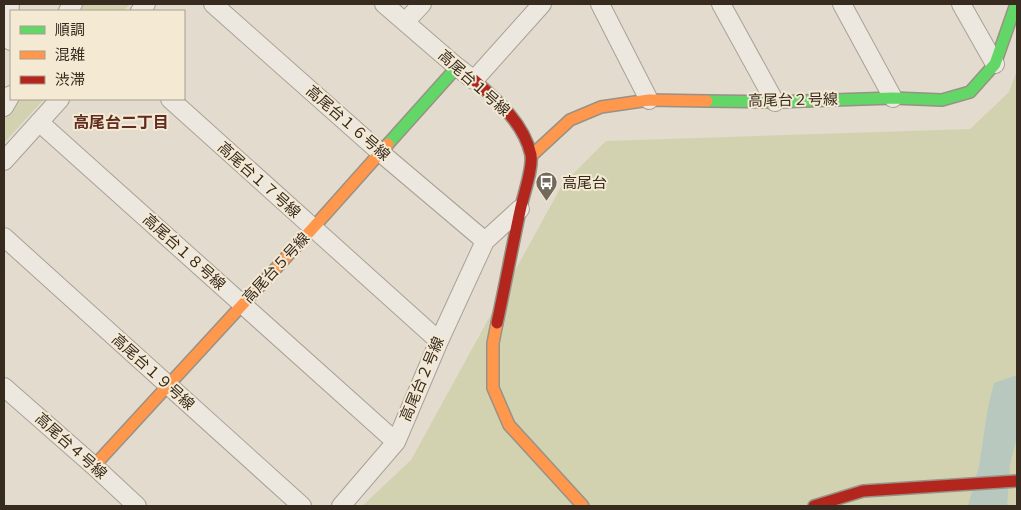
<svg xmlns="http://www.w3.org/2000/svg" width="1021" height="510" font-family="'Times New Roman','Noto Sans JP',serif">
  <rect width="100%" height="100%" fill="#e3dcce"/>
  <path fill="#d2d2b1" d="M79,4H130L123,11H74Z
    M1017,70V506H362L411,460L562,185L606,141L970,129L1009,92Z
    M13,99H44L4,143V116Z"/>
  <path fill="#b8c8bf" d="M1017,375V437L1010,464L1007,506H968L979,466L988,407L994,383Z"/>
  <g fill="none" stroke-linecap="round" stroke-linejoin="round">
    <defs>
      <path id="street" d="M10,4L8,37L11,41
        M213,4L381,153L485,241
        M384,4L457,67L474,80L542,4
        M600,4L649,100
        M721,4L775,102
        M842,4L893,98
        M961,4L995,64
        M68,11L73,4
        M140,11L146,4
        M405,22L422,4
        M170,99L439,341
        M4,107L11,95
        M39,122L396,442
        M4,161L60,99
        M4,237L302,506
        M4,387L94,466L137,506
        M341,506L396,442L439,341L485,241L520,209"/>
      <path id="fast" d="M707,101L775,102L893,98L942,100L970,92L995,64L1016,4
        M388,144L457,67"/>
      <path id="slow" d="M531,156L570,120L601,107L649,100L707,101
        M497,323L493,343V388L509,425L583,506
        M94,466L313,228L388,144"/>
      <path id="jam" d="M474,80C497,100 524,123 531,155C533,169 523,196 520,211C512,248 505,286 497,323
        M814,506L863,491L1017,481"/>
    </defs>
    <use href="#street" stroke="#a8a197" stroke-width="20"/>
    <use href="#fast" stroke="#989186" stroke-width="14"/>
    <use href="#slow" stroke="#989186" stroke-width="14"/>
    <use href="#jam" stroke="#989186" stroke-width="14"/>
    <use href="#street" stroke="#ece7df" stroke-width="18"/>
    <use href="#fast" stroke="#63d668" stroke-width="11"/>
    <use href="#slow" stroke="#ff974d" stroke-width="11"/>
    <use href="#jam" stroke="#b3261e" stroke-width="11"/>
  </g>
  <defs>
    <symbol id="bus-pin" viewBox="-11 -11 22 30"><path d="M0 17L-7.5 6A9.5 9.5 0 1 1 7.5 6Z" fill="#73685c" stroke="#f4ead4"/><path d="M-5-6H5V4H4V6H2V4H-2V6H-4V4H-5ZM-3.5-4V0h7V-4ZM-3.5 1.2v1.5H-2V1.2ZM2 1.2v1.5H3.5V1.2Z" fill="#fff"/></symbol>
  </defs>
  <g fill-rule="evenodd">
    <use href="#bus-pin" x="534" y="170" width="25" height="34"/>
  </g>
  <g text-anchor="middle" stroke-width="4" stroke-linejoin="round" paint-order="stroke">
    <g font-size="15" fill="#372a1f" stroke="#f4ead4">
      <text transform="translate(474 83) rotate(42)" y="5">高尾台１号線</text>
      <text transform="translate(793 100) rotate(-1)" y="5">高尾台２号線</text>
      <text transform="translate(348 123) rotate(41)" y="5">高尾台１６号線</text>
      <text transform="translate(259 180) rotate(42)" y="5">高尾台１７号線</text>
      <text transform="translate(184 252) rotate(42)" y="5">高尾台１８号線</text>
      <text transform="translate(276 268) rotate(-47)" y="5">高尾台５号線</text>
      <text transform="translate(153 372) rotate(42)" y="5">高尾台１９号線</text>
      <text transform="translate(422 379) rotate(-67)" y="5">高尾台２号線</text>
      <text transform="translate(71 446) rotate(42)" y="5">高尾台４号線</text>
    </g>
    <g font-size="15" fill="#372a1f" stroke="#f4ead4" text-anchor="start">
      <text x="562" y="188">高尾台</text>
    </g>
    <g font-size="16" font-weight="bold" fill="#612d21" stroke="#f4ead4">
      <text x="121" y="128">高尾台二丁目</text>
    </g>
  </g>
  <rect width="1021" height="510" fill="none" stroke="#372a1f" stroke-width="10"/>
  <rect x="10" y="10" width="175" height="90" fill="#f4ead4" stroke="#a89d8c"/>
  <rect x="20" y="26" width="25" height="8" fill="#63d668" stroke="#a89d8c"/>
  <text x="55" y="35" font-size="15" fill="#372a1f">順調</text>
  <rect x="20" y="51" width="25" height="8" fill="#ff974d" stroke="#a89d8c"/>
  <text x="55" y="60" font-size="15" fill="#372a1f">混雑</text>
  <rect x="20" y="76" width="25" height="8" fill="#b3261e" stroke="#a89d8c"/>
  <text x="55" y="85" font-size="15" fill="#372a1f">渋滞</text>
</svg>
